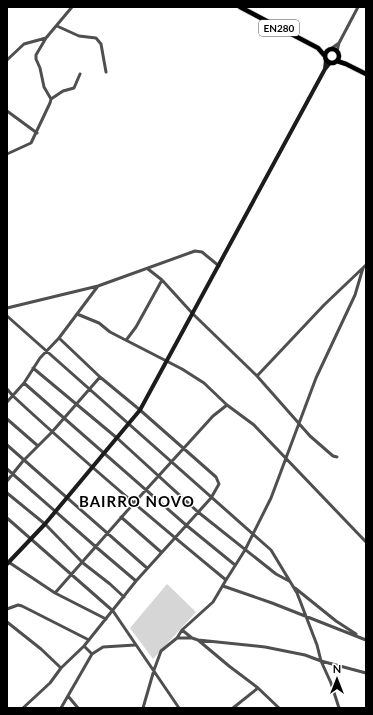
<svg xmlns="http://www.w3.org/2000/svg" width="373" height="715" font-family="Lato,sans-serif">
  <rect width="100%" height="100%" fill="#fff"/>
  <path fill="#d6d6d6" d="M167,584L196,612L153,659L130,628Z"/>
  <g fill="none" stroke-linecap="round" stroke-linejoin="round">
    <defs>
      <path id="primary" d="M240,7L318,48L324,55
        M325 56a7 7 0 1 1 14 0a7 7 0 1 1-14 0Z
        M337,61L346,64L366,74"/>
    </defs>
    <use href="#primary" stroke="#dbdbdb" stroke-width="6"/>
    <path stroke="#4f4f4f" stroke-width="3" d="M57,26L79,36L96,38L101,44L106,72
      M332,48L339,43
      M337,51L339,43L358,7
      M7,60L24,44L46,38
      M51,99L63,91L74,88L80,74
      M7,111L37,133
      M7,154L31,143L50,103L51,99L44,87L40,68L36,59V55L46,38L72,7
      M148,269L162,280L193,314L257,376L310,436L333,456L337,457
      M7,308L98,286L195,251L202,252L219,266
      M77,314L99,323L110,332L182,369L204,383L227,405L254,425L366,542
      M7,316L271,550L297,593L317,645L321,661L331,683L339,708
      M127,339L136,327L162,280
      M33,368L117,438L198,512L276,574L289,581
      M257,376L324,305L366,265
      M24,383L186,525L235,565
      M7,389L13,396C81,459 153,520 226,580
      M7,402L24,383L40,358L59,338L98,286
      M7,419L38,446
      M7,445L147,568
      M7,469L96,547L136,581
      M7,481L23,461L52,432L100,377
      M7,493L45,524L83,563L110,584L124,597
      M121,517L161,552
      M7,518L113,611L179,708
      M7,561L55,593L134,503L213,416L227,405
      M223,586L272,603L366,640
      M295,588L336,621L356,634
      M55,593L106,619
      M7,609L18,605L22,606L89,640
      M7,622L41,649L61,668
      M182,630L192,638
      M177,638H192L198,640L265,647L305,655L321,661L366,673
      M198,640L229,666L258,688L279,708
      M92,654L103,647L135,645
      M68,696L78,708
      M23,708L50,683L61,668L84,646L136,581L211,498L219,484L216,477L140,410L100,377L59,338
      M61,708L92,654L84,646
      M143,708L154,670L161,651L177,638L182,630L213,602L226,580L245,550L271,498L316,378L355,295L363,268
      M233,708L258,688"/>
    <path stroke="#1c1c1c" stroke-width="4" d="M325,69L326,60
      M7,564L45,524L140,410L325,69L330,63"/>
    <use href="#primary" stroke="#000" stroke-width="4.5"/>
  </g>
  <g text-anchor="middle" stroke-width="3" stroke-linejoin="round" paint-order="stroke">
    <rect fill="#fff" stroke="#4c4c4c" stroke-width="1" x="259" y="20" width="40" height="16" rx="3"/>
    <g font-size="10" font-weight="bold" fill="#000">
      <text x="279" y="32">EN280</text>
    </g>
    <g font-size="15" font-weight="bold" letter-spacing="1" fill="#000" stroke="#fff">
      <text x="137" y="507">BAIRRO NOVO</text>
    </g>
  </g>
  <rect width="373" height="715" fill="none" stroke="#000000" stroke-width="16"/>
  <g transform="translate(337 679)" stroke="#ffffff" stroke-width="3" paint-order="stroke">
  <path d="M0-3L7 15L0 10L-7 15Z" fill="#000000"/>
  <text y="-6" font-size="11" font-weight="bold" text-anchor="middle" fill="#000000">N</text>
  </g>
</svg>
